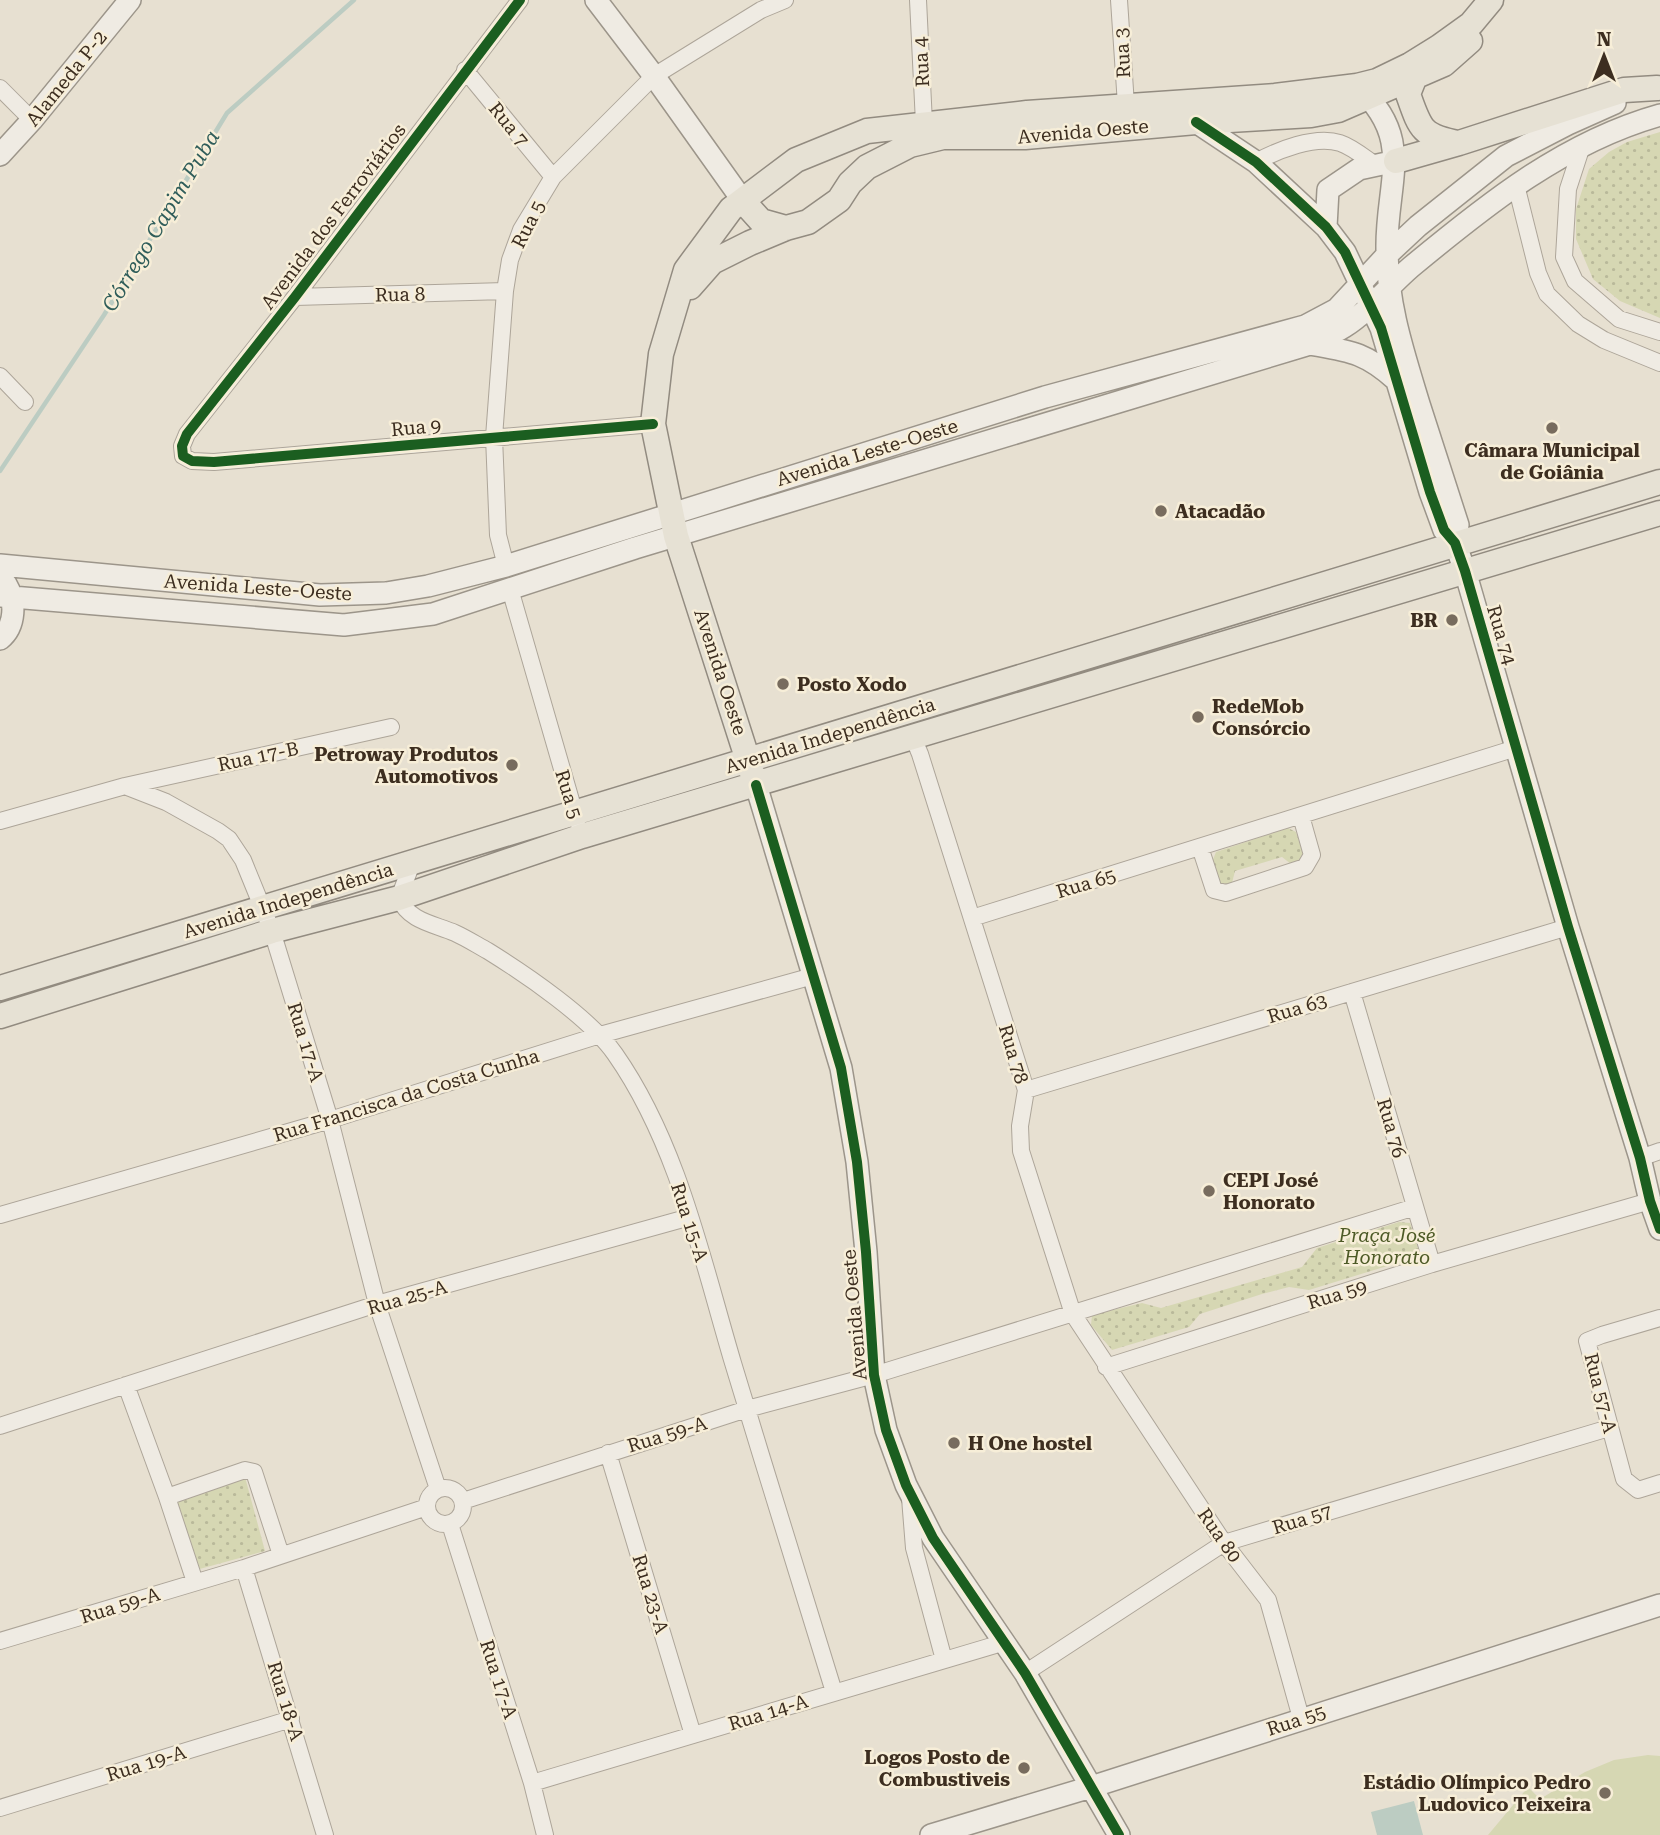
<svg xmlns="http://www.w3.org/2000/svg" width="1660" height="1835" font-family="'Roboto Serif',serif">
  <defs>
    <pattern id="park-dots" width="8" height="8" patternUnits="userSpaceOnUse" patternTransform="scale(1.75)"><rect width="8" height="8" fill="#d6d7b3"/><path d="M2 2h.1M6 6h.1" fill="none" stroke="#b9b99a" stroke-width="1.8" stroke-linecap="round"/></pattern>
  </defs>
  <rect width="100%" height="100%" fill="#e7e0d1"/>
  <path fill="url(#park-dots)" d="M1660,132V318L1620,301L1593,279L1576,239V209L1589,169L1609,152L1627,142Z
    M1288,828L1296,832L1303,853L1299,862L1291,864L1282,857L1235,871L1232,883L1224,886L1219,883L1212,862L1216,852Z
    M1399,1222L1410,1223L1419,1252L1410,1259L1309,1290L1289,1287L1262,1294L1200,1314L1189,1327L1112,1350L1091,1325L1092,1315L1142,1303L1161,1308L1302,1267L1317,1248Z
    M245,1477L265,1551L196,1570L174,1500Z"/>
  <path fill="#d6d7b3" d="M1648,1755L1660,1756V1835H1488L1528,1787L1540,1799L1585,1772L1614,1760Z"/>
  <path fill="#bcccc2" d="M1414,1801L1423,1835H1377L1371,1812Z"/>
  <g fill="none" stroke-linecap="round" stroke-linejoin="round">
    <path stroke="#bcccc2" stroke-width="4.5" d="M0,471L104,315L227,113L354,0"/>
    <defs>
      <path id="street" d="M520,0L295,297L187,434L182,446L183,456L192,461L214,462L653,424
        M918,0L924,123
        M1119,0L1126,105
        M465,70L553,177
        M0,88L32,120
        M1582,146L1568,189L1564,257L1575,281L1619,319L1660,332
        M1256,162C1278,150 1315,135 1340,143C1352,147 1364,157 1374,164
        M1516,185L1538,273L1547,294L1578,324L1604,340L1660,363
        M295,297L505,291
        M0,376L25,402
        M506,566L498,535L494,437L505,291L510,260L521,230L553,177L654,76L761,10L785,0
        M510,589L577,821
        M913,737L920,754L1026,1090L1020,1126L1021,1151L1073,1314L1224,1543L1268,1600L1301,1718
        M125,786L391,727
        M0,821L125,786L166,802L218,831L229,839L243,860L272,931L330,1120L377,1304L438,1489
        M1200,847L1214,890L1226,893L1305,867L1312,855L1301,816
        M412,863L399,898C409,922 435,924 455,933C466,938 477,945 488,951C525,974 590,1018 615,1054C678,1144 702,1259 733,1363C766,1473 801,1583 834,1692
        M972,918L1516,748
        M1352,992L1432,1264
        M1026,1090L1568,927
        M1640,1158L1660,1151
        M0,1215L330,1120L600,1035L813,976
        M1660,1318L1602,1335L1587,1341L1624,1479L1638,1490L1660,1483
        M1106,1367L1432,1264L1650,1201
        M126,1385L167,1497L195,1582
        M0,1426L377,1304L690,1217
        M608,1453L693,1735
        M427 1506a18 18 0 1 1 36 0a18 18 0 1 1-36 0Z
        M167,1497L245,1470L254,1472L281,1555
        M910,1498L914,1548L944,1660
        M463,1501L747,1409L874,1375L1415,1207
        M450,1524L532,1783L545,1835
        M244,1568L325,1835
        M0,1641L244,1568L427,1507
        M1025,1673L1224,1543L1609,1428
        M532,1783L1005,1642
        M0,1808L291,1719"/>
      <path id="secondary" d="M596,0L654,76L743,201
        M1357,86C1416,139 1386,182 1387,248C1387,304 1403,351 1419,404C1432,444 1445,485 1458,525L1456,538
        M1196,122L1256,162L1326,227L1345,252L1381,328L1430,492L1444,530L1455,543L1465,571L1568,927L1640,1158L1650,1201L1660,1229
        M0,155L32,120L130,0
        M1326,227L1328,190L1359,169L1396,161
        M1310,344C1349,351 1365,352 1396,380
        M0,565L320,595L386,593L428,586L506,566L1045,397L1305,326L1337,309L1387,255L1418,226L1506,156L1568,124L1615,103
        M0,596L344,625L433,614L635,548L1310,344C1321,339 1333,334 1344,327C1368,312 1389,286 1411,267C1487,204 1564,142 1660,115
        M0,639C16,626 16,601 6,584
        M756,785L841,1068L857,1162L866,1252L874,1375L886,1430L906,1485L933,1538L1025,1673L1119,1835
        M931,1835L1091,1787L1660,1605"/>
      <path id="primary" d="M1414,79L1408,94C1420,128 1421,136 1458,143
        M1396,161L1459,143L1624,90L1657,88
        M743,201L761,221L786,228
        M690,287L712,262L750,243L786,228L808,222L839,200L850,183L867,167L910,145L943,137H1025L1196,122L1311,115L1338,110L1444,64L1470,41
        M753,776L676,536L653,424L661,354L686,270L731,209L796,160L867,131L1027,113L1275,96L1357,86L1377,81L1410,65L1439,47L1471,24L1491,0
        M0,988L1660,482
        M0,1016L272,931L399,898L582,836L1660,513"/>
    </defs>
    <use href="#street" stroke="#ada599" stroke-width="18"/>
    <use href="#secondary" stroke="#9c958a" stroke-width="24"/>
    <use href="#primary" stroke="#928b80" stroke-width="27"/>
    <use href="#street" stroke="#efebe3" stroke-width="16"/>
    <use href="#secondary" stroke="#efebe3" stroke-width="21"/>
    <use href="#primary" stroke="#e6e1d4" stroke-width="24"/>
    <defs>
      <path id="cycleway" d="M520,0L295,297L187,434L182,446L183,456L192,461L214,462L653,424
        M1196,122L1256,162L1326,227L1345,252L1381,328L1430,492L1444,530L1455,543L1465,571L1568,927L1640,1158L1650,1201L1660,1229
        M756,785L841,1068L857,1162L866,1252L874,1375L886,1430L906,1485L933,1538L1025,1673L1119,1835"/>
    </defs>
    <use href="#cycleway" stroke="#f7eed8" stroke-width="15"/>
    <use href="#cycleway" stroke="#1b5e20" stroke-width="10"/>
  </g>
  <g fill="#786c5e" stroke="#f7eed8" stroke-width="2.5">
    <circle cx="1552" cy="428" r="7"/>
    <circle cx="1161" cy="511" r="7"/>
    <circle cx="1452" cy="620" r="7"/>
    <circle cx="783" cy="684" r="7"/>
    <circle cx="1198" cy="717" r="7"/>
    <circle cx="512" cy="765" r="7"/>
    <circle cx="1209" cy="1191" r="7"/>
    <circle cx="954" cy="1443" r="7"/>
    <circle cx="1024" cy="1768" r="7"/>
    <circle cx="1605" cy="1793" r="7"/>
  </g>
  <g text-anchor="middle" stroke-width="5" stroke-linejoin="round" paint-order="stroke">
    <g font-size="19" fill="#3d2e20" stroke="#f7eed8">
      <text transform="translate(1122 53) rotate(-93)" y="7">Rua 3</text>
      <text transform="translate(921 62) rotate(-93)" y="7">Rua 4</text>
      <text transform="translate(66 78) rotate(-51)" y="7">Alameda P-2</text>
      <text transform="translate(509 124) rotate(51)" y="7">Rua 7</text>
      <text transform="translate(1083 131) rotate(-5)" y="7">Avenida Oeste</text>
      <text transform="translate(333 216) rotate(-53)" y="7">Avenida dos Ferroviários</text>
      <text transform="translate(528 224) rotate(-63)" y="7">Rua 5</text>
      <text transform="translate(400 294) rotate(-1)" y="7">Rua 8</text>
      <text transform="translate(416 427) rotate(-5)" y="7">Rua 9</text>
      <text transform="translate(867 452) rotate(-17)" y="7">Avenida Leste-Oeste</text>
      <text transform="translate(258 587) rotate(4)" y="7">Avenida Leste-Oeste</text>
      <text transform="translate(1502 635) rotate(74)" y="7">Rua 74</text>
      <text transform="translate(721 672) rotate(72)" y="7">Avenida Oeste</text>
      <text transform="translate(830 735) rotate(-17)" y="7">Avenida Independência</text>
      <text transform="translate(258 756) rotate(-12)" y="7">Rua 17-B</text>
      <text transform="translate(569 794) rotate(73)" y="7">Rua 5</text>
      <text transform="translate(1086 883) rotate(-17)" y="7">Rua 65</text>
      <text transform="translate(288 900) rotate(-17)" y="7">Avenida Independência</text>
      <text transform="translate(1297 1008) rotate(-17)" y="7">Rua 63</text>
      <text transform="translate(306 1042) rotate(73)" y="7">Rua 17-A</text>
      <text transform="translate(1014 1054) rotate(73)" y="7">Rua 78</text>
      <text transform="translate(406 1095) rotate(-17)" y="7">Rua Francisca da Costa Cunha</text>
      <text transform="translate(1392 1128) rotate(74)" y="7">Rua 76</text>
      <text transform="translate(690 1222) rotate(72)" y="7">Rua 15-A</text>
      <text transform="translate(1337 1294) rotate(-17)" y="7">Rua 59</text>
      <text transform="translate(407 1297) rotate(-16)" y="7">Rua 25-A</text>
      <text transform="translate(854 1315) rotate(-95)" y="7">Avenida Oeste</text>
      <text transform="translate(1601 1393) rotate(76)" y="7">Rua 57-A</text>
      <text transform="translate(667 1434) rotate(-17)" y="7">Rua 59-A</text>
      <text transform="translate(1302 1519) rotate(-17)" y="7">Rua 57</text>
      <text transform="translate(1220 1535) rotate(55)" y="7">Rua 80</text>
      <text transform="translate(651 1594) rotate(73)" y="7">Rua 23-A</text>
      <text transform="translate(120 1605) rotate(-17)" y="7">Rua 59-A</text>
      <text transform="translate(499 1679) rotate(72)" y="7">Rua 17-A</text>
      <text transform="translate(286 1701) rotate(73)" y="7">Rua 18-A</text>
      <text transform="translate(768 1712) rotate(-17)" y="7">Rua 14-A</text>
      <text transform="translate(1296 1720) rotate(-18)" y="7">Rua 55</text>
      <text transform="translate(146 1763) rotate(-17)" y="7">Rua 19-A</text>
    </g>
    <g font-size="19" font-weight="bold" fill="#3d2e20" stroke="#f7eed8" text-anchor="start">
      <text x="1552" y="457" text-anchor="middle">Câmara Municipal<tspan x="1552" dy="22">de Goiânia</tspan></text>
      <text x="1175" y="518">Atacadão</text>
      <text x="1438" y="627" text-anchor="end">BR</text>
      <text x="797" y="691">Posto Xodo</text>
      <text x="1212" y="713">RedeMob<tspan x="1212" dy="22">Consórcio</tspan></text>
      <text x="498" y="761" text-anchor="end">Petroway Produtos<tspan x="498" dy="22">Automotivos</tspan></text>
      <text x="1223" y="1187">CEPI José<tspan x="1223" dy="22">Honorato</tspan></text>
      <text x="968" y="1450">H One hostel</text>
      <text x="1010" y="1764" text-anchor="end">Logos Posto de<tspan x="1010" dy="22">Combustiveis</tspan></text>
      <text x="1591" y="1789" text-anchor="end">Estádio Olímpico Pedro<tspan x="1591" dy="22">Ludovico Teixeira</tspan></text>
    </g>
    <g font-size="19" font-style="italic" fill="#4d5a26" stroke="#f7eed8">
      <text x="1387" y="1242">Praça José<tspan x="1387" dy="22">Honorato</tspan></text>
    </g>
    <g font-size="21" font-style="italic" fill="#2f5d5a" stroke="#f7eed8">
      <text transform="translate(161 221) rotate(-59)" y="7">Córrego Capim Puba</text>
    </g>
  </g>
  <g transform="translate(1604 56)" stroke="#f7eed8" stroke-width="5" paint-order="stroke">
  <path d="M0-5L12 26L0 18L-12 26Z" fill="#3d2e20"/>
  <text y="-10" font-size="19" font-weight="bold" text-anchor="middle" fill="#3d2e20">N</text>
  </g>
</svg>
